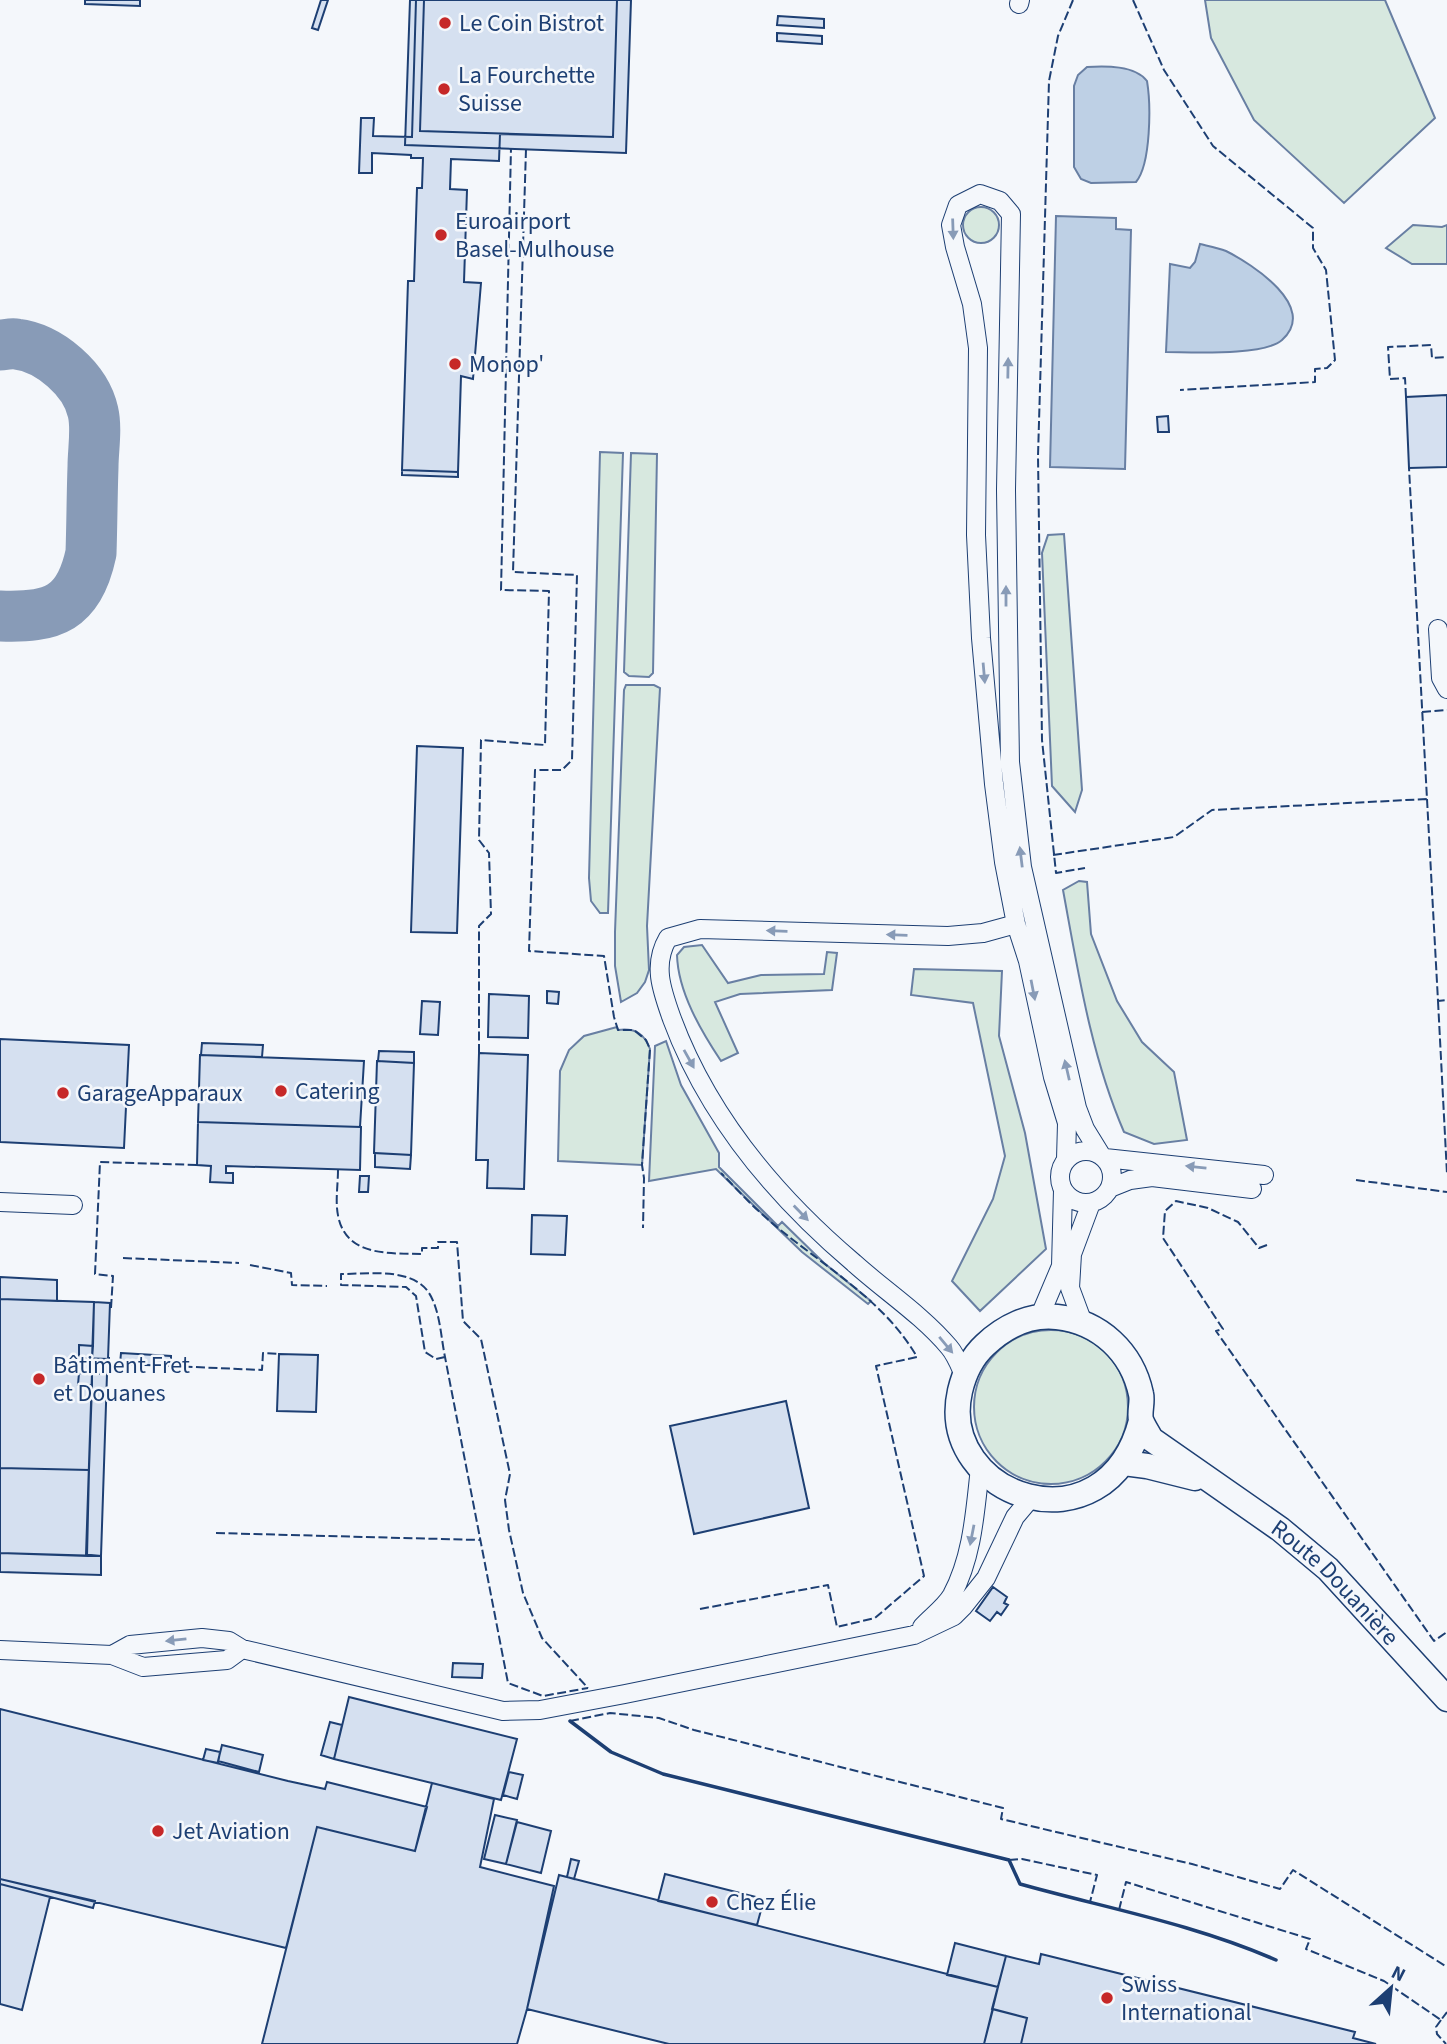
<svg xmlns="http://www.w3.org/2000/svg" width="1447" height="2044" font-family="'Source Sans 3',sans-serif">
  <rect width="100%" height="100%" fill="#f4f7fb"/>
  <path fill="#d7e8df" stroke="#687fa3" stroke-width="2" d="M1205,0H1385L1435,118L1344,203L1254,120L1211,38Z
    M963 225a18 18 0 1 1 36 0a18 18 0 1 1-36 0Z
    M1413,225L1442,227L1447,225V264H1412L1386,248Z
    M600,452L623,453L608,913H600L591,901L589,878Z
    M631,453L657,454L653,673L649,677L629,676L624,672Z
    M1064,534L1082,790L1075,812L1052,786L1042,553L1048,535Z
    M626,685H654L660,688L647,926L649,970L645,982L637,993L621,1002L615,966V932L624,690Z
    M1079,881L1087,882L1091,934L1117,1001L1142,1042L1174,1072L1187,1140L1154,1144L1124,1132C1091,1056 1078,971 1063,890Z
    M702,945L728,983L761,975L824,974L827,952L837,953L832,990L740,994L715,1002L738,1053L721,1061C701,1031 678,992 677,955L684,947Z
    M914,969L1002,971L999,1036L1025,1133L1046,1249L980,1311L952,1281L993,1199L1005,1156L973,1003L911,995Z
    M617,1027L618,1030C635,1028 644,1033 650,1049L642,1165L558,1161L560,1071L569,1050L584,1036Z
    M666,1041L681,1085L719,1153V1167L778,1226L782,1222L824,1263L871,1301L868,1304L802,1252L716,1169L649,1181L655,1046Z
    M974 1407a77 77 0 1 1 154 0a77 77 0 1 1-154 0Z"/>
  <path fill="#bed0e5" stroke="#687fa3" stroke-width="2" d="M1087,67C1105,66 1135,65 1147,81C1151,105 1151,164 1136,182L1091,183L1081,179L1074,167V86L1078,75Z
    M1056,216L1116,218V229L1131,230L1125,469L1050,467Z
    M1200,244C1208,246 1218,248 1226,251C1252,264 1319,307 1282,340C1264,356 1192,352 1166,352L1170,264L1190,268L1195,262Z"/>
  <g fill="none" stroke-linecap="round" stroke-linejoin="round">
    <path stroke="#889bb7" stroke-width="51" d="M0,345C5,345 11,343 16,344C50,348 86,380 93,412C97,429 93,450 93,467C92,495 92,524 91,553C79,609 53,618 0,616"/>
  </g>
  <path fill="#d5e0f0" stroke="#1d3f73" stroke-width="2" d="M85,0H140V6L85,4Z
    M321,0H328L318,30L312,28Z
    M410,0H424L420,131L613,137L617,0H631L626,153L405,145Z
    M416,0H617L613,137L500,134L499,161L451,159L450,189L467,190L464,282L481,283L473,379L461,376L458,472L402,470L408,281H414L417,188H422L423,158H411V155L372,153V173H359L361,118H374L373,136L412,137Z
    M778,16L824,19V28L777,25Z
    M777,33L822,36V44L777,41Z
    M1447,395V467L1409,468L1406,397Z
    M1168,416L1169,432H1158L1157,417Z
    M402,470L458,472V477L402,475Z
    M417,746L463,748L457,933L411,932Z
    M547,991L559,992L558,1004L547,1003Z
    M489,994L529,996L528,1038L488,1037Z
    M422,1001L440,1002L438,1035L420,1034Z
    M0,1039L129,1045L124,1148L0,1142Z
    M202,1043L263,1045L262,1057L201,1055Z
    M379,1051L414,1052V1063L378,1061Z
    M479,1053L528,1055L524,1189L487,1188L488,1160H476Z
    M200,1055L364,1061L360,1127L198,1122Z
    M377,1061L414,1063L411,1155L374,1153Z
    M198,1122L361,1127L360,1170L226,1166V1173H233V1183L210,1182L211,1166L197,1165Z
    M375,1153L411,1155L410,1169L375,1167Z
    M360,1176H369L368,1192H359Z
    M532,1215L567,1216L565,1255L531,1254Z
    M0,1277L57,1280V1301L0,1299Z
    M0,1299L94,1302L93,1346L79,1345V1358L108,1359L107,1374L79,1373L78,1385H92L89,1470L0,1468Z
    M94,1302L110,1303L108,1359H92Z
    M79,1345L93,1346L92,1359L79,1358Z
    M121,1353L171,1356V1366L120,1364Z
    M279,1354L318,1355L316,1412L277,1411Z
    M79,1373H92V1385H78Z
    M92,1373L107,1374L101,1556L86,1555Z
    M786,1401L809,1508L694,1534L670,1426Z
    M0,1468L89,1470L87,1556L0,1553Z
    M0,1553L101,1556V1575L0,1572Z
    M993,1587L1007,1597L1004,1603L1008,1605L1001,1615L997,1612L990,1621L976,1611Z
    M453,1663L483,1664L482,1678L452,1677Z
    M349,1697L517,1739L501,1800L334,1759Z
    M0,1709L288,1781L325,1789L327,1782L427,1807L415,1851L317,1827L286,1948L0,1879Z
    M330,1722L342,1725L334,1759L321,1755Z
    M222,1745L263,1755L259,1772L218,1761Z
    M206,1749L220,1752L218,1763L203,1760Z
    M509,1772L523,1775L517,1799L503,1795Z
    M432,1783L494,1799L480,1867L554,1886L527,2009L517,2044H262L317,1827L415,1851Z
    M495,1815L517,1820L506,1864L484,1859Z
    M517,1822L551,1831L541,1873L506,1864Z
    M571,1859L579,1861L574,1879L567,1877Z
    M665,1874L764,1899L757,1925L658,1901Z
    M559,1875L998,1987L984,2044H669L527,2009Z
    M0,1879L95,1901L93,1908L0,1884Z
    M0,1884L50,1897L22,2010L0,2004Z
    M955,1943L1006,1956L998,1987L947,1975Z
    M1041,1954L1355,2032L1353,2038L1376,2044H1021L1027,2018L992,2009L1006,1956L1039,1964Z
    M993,2009L1027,2018L1021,2044H984Z"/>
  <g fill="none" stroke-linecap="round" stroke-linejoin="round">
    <defs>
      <path id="street" d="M1019,4L1020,0
        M1438,629L1441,678L1447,689
        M1060 1177a26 26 0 1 1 52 0a26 26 0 1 1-52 0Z
        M1105,1158L1264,1175
        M1066,1159L1067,1123L1053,1077L1028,961L1016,924L1004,862L994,784L981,638L976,535L978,348L972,304L955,247L951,225L958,205L980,194L1000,201L1011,214L1006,490L1010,762L1022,867L1077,1108L1085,1129L1101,1155
        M1110,1188L1130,1180L1152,1177L1252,1189
        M0,1202L73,1205
        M1039,1318L1061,1266L1063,1190
        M1083,1323L1070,1288L1072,1254L1091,1203
        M964,1375C960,1366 956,1355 949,1347C922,1315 885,1291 854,1263C775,1196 708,1116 672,1019C662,991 652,965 668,938L700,929L948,936L983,933L1016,924
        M922,1627C931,1617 945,1607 952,1595C973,1555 975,1511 980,1468
        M242,1649L227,1660L143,1667L112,1655L130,1645L202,1638L229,1641L242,1649L503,1711L540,1710L625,1694L914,1635L954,1616L963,1607L986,1578L1015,1517L1031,1498
        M0,1650L112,1655"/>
      <g id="secondary">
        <path id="s1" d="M1141,1421C1106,1556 936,1497 960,1391C964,1374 972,1357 985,1345C1004,1327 1029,1314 1057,1317C1100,1322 1132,1352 1141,1394C1143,1402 1139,1412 1141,1420C1143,1426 1148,1433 1151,1439L1280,1529L1328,1569L1447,1699"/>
        <path d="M1124,1463L1147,1466L1195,1478"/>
      </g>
    </defs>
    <use href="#street" stroke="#1d3f73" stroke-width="20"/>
    <use href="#secondary" stroke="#1d3f73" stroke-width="27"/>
    <use href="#street" stroke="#f4f7fb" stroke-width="18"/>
    <use href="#secondary" stroke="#f4f7fb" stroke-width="24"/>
    <path stroke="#1d3f73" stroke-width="2" stroke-dasharray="9 3.5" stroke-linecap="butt" d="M1073,0L1058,36L1049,81L1038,456L1042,740L1056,873L1085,868
      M1133,0L1164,70L1213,146L1313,228V248L1326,270L1335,360L1327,368L1315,369V382L1180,390
      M526,149L513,572L577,575L572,760L562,770H535L529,951L604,956L614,1017L618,1030H634L646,1040L650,1049L642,1165L644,1178L643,1228
      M1406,397L1405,378L1390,379L1388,347L1431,345L1432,358L1447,357
      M1422,712L1447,710
      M1427,799L1438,1001L1447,1000
      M1053,855L1174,837L1212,810L1427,799L1409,468
      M1438,1001L1447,1174
      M479,1053V926L491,914L489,853L479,840L481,740L545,745L549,591L501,590L511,148
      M338,1170C338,1182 336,1196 337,1208C341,1257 386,1253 422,1254V1248H438V1242H457L463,1321L481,1339L510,1474L505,1500L509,1530L523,1593L542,1638L588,1688
      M1356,1180L1447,1192
      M1267,1245L1259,1248L1238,1222L1208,1208L1176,1201L1165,1211L1163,1238L1223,1329L1216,1331L1434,1641L1447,1632
      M123,1258L239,1263
      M250,1265L291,1273L292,1285L327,1286
      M111,1308L113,1276L95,1274L100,1162L197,1165
      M109,1357V1364H120
      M445,1357L436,1359L425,1352L416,1296L406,1287L341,1285V1274C368,1274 412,1267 429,1293C440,1310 441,1338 445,1357L508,1683L543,1696L588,1688
      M171,1366L262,1370L263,1353L279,1354
      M216,1533L480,1540
      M700,1609L828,1585L837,1627L875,1618L924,1576L876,1366L917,1357C882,1296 814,1261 763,1215C748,1202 735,1187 721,1173
      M570,1721L610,1713L659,1718L694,1730L1003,1808L1001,1819L1192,1864L1280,1889L1293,1870L1447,1967
      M1009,1860L1022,1859L1097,1875L1090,1902
      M1119,1910L1126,1882L1310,1939L1306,1949L1384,1981L1441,2020L1447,2012
      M1441,2020L1436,2027L1437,2034L1446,2044"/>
    <path stroke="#1d3f73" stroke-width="3.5" d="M570,1721L611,1752L663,1774L1009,1860L1020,1884C1106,1908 1194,1924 1276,1960"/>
  </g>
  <defs><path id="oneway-solid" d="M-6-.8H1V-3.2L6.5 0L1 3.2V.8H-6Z" transform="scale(1.75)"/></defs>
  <g fill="#889bb7">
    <use href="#oneway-solid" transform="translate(953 229) rotate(88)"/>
    <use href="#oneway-solid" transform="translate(1008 368) rotate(-89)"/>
    <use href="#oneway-solid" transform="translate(1006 596) rotate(-90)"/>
    <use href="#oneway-solid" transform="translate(984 673) rotate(85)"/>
    <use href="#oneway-solid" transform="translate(1021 857) rotate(-97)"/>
    <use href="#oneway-solid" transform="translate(777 931) rotate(-178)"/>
    <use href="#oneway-solid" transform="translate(897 935) rotate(-178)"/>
    <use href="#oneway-solid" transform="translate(1033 990) rotate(79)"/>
    <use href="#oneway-solid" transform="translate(689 1059) rotate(61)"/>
    <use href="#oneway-solid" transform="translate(1067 1070) rotate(-103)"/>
    <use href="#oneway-solid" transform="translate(1196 1167) rotate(-174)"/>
    <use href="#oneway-solid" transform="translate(801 1213) rotate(46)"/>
    <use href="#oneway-solid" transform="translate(946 1345) rotate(50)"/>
    <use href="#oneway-solid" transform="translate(972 1535) rotate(101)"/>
    <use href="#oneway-solid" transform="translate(176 1640) rotate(174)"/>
  </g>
  <g fill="#c62828" stroke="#f4f7fb" stroke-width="2.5">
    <circle cx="445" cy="23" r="7"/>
    <circle cx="444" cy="89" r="7"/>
    <circle cx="441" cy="235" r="7"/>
    <circle cx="455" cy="364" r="7"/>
    <circle cx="281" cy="1091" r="7"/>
    <circle cx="63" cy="1093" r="7"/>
    <circle cx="39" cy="1379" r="7"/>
    <circle cx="158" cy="1831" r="7"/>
    <circle cx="712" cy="1902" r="7"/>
    <circle cx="1107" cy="1998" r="7"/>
  </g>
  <g text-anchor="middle" stroke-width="5" stroke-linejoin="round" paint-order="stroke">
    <g font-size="24" fill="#1d3f73" stroke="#f4f7fb" text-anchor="start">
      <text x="459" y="31">Le Coin Bistrot</text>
      <text x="458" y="83">La Fourchette<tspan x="458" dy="28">Suisse</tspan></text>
      <text x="455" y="229">Euroairport<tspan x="455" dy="28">Basel-Mulhouse</tspan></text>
      <text x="469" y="372">Monop'</text>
      <text x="295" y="1099">Catering</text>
      <text x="77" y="1101">GarageApparaux</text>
      <text x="53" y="1373">Bâtiment Fret<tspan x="53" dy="28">et Douanes</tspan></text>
      <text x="172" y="1839">Jet Aviation</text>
      <text x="726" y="1910">Chez Élie</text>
      <text x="1121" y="1992">Swiss<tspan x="1121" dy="28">International</tspan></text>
    </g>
    <g font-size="24" fill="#1d3f73" stroke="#f4f7fb">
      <text dy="8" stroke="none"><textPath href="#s1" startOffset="828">Route Douanière</textPath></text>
    </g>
  </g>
  <g transform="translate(1391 1988) rotate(27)" stroke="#f4f7fb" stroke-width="5" paint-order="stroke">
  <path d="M0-5L12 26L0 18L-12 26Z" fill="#1d3f73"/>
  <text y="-10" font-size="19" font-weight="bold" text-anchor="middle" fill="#1d3f73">N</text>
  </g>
</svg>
